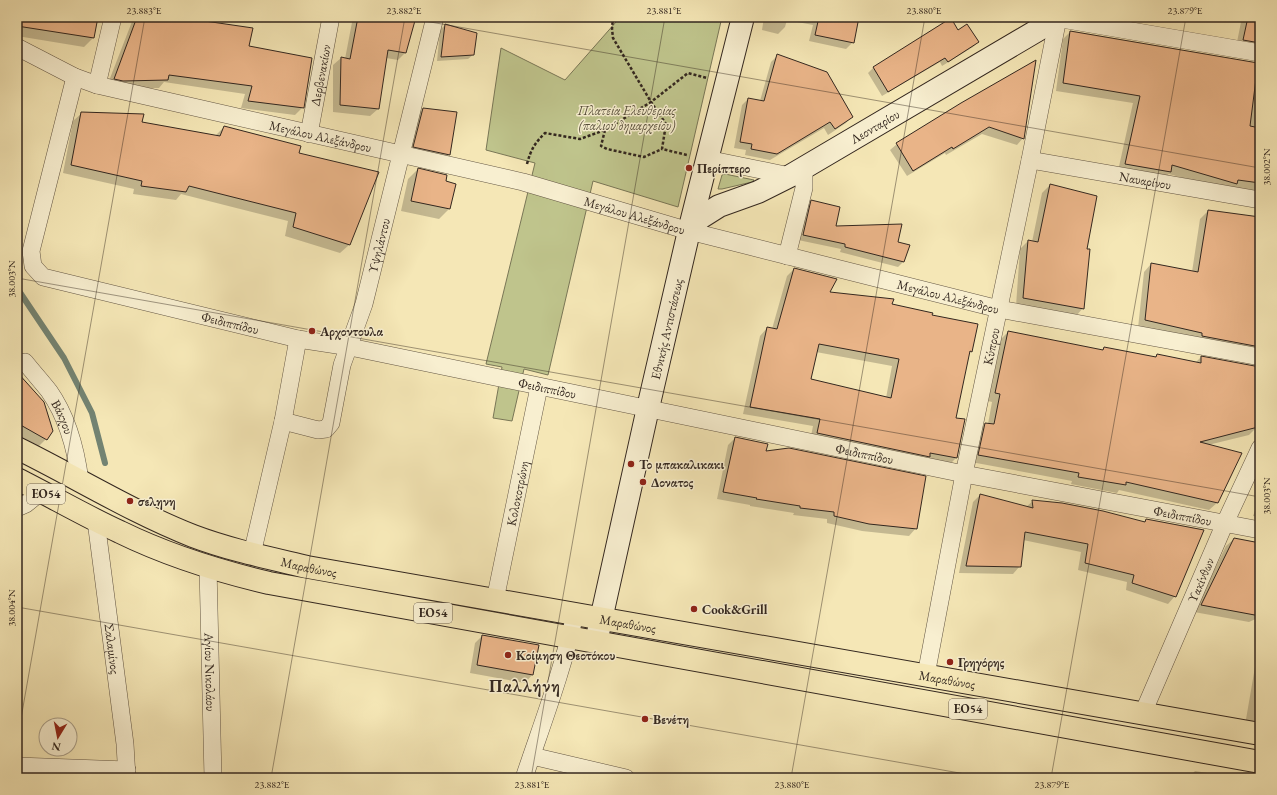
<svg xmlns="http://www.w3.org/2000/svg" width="1277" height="795" font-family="'EB Garamond',serif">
  <rect width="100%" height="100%" fill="#f5e7b6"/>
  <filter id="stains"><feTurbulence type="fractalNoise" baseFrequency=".005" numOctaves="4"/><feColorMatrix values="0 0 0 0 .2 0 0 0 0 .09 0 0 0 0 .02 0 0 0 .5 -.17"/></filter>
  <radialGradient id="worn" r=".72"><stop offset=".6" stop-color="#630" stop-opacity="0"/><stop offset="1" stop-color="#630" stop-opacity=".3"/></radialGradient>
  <path fill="#bfc48c" stroke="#797656" d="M617,17H722L678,207L593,181L548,375L524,369L512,421L493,418L502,367L486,364L535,163L486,150L501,48L565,80L616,22Z
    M725,174L754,180L752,182L722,189H718L722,175Z"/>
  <path fill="#0003" fill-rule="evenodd" d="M17,17H97L93,38L84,47L17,36Z
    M126,17H190L189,20L248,47L303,107L295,115L241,108L245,94L164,82L159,88H115L107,86L133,19Z
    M353,17H415L406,52L398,60L386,58L378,109L370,116L333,112V65L341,58L345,59Z
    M764,17H858L853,42L846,49L809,41L813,25L787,20L785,27L778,34L762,30Z
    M1242,17H1260V39L1259,42L1251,50L1236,47Z
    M951,20L958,31L978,42L973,47L942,66L940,62L882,96L868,73L873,68Z
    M445,25L474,54L468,59L437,61L440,30Z
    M1070,32L1260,77V191H1229L1169,174L1163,179L1118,171L1133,103L1056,91L1063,39Z
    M778,55L852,116L846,123L828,135L824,128L770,160L745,155L746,150L734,148L742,105L748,99L760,101L771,62Z
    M961,104L1023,138L1017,145L982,134L946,155L945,153L907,176L890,150L897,144Z
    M423,109L449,155L441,162L406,154L416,116Z
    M82,113L215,136L224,127L297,154L378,173L349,245L340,253L285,236L288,221L181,194L176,200L133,194L134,189L63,173L73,121Z
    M418,169L445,182L449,209L439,219L401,211L408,179Z
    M1050,185L1086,250L1083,308L1076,316L1016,306L1020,249L1028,241L1032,242L1042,193Z
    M812,202L835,227L908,246L903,262L898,267L840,252L841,249L798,240L806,207Z
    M1208,211L1260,220V359L1138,328L1144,272L1151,264L1192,272L1200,219Z
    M794,269L828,293L891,305L931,316L971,351L968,355L955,418L956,458L949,465L810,441L813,426L743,414L760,336L767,328L772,329L787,276ZM816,352L892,366L886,398L810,380Z
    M1008,332L1101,351L1104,348L1155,357L1157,355L1195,363L1201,357L1260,368V412L1257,427L1249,435L1208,445L1218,502L1209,510L1119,490L1117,493L1071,484L1072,481L971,462L977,432L985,424H988L992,402L988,401L1000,340Z
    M17,373L46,439L38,447L17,435Z
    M735,438L764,452L916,528L909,536L862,531L827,523V519L793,515L794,513L750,506V505L717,499L728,445Z
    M980,495L1026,507L1033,501L1144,522L1146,520L1175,596L1168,604L1126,590L1127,582L1078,570L1081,552L1023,540L1020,566L1013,574L959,573L973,502Z
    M1260,497V517L1253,516Z
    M1234,539L1260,544V617L1249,622L1194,612L1226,546Z
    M482,636L538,646L532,675L525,683L470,673L475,643Z
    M1260,663V728L1245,725L1255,667Z
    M1195,771L1240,778H1188Z
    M455,774L471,778H451Z"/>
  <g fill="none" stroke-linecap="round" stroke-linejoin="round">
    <path stroke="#738372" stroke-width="6" d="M17,288L64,358L92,413L105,463"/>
  </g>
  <path fill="#e9b488" stroke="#33271f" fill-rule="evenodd" d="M17,17H98L94,38L17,26Z
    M137,17H191V19L253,28L249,46L312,58L304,108L248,101L252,86L169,75L168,80L123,81L114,79Z
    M358,17H416L406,53L388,50L379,109L340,105L341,57L350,59Z
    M819,17H859L854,43L815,35Z
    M1248,17H1260V43L1243,40Z
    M951,18L958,30L967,24L979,42L948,62L945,58L888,92L873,67Z
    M445,24L477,33L474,55L441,57Z
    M1070,31L1258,63L1250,126L1260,128V183L1238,180L1237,184L1172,165L1171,172L1125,164L1140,96L1063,83Z
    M777,54L827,72L853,117L835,129L830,122L777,154L751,149L752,144L740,142L748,98L764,101Z
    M1036,60L1024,139L989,127L953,149L952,147L913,171L896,143L961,103Z
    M423,108L457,112L450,155L413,147Z
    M81,112L144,114L142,122L220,136L224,126L301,146L299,153L379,172L350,245L293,227L296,213L189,186L186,192L141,186L142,181L71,165Z
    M418,168L447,175L446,181L456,184L450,209L411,201Z
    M1050,184L1097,196L1087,249H1090L1084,309L1023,298L1028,240L1038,242Z
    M811,200L840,207L836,226L902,224L898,242L910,245L904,262L845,247V244L803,235Z
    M1208,210L1260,217V347L1202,336V333L1145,320L1151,263L1198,272Z
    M794,268L837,279L830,292L894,299L892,304L933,313L932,315L978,324L972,352L970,351L956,418L965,419L957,458L930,453V457L817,433L820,419L750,407L767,327L777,329ZM819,344L899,359L891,398L811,379Z
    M1008,331L1103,350L1104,347L1156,357L1157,354L1201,363V356L1260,367V417L1258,427L1200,442L1242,453L1218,503L1126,482V485L1078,477L1079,473L978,455L985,423L994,424L1000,394L995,393Z
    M17,372L44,402L53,431L47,440L17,423Z
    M735,437L768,444L766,451L789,448L926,476L917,529L869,524L834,516V512L800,508V506L756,499L757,498L723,492Z
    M980,494L1033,508L1032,500L1062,503L1103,511L1145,522L1146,519L1204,530L1176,597L1132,583L1134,575L1085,563L1088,544L1025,532L1021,567L966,566Z
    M1234,538L1260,543V616L1201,605Z
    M482,635L539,645L533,675L477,665Z"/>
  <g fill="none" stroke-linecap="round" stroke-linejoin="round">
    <defs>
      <g id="street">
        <path d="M1050,17L1260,53"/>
        <path id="s1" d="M17,47L75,77L97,85L523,182L689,231L999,309L1260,357"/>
        <path id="s2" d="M75,77L31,251L33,266L43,277L298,339L350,347L964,474L1260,530"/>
        <path d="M97,85L113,17"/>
        <path id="s3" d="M309,134L331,17"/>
        <path d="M707,159L790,176"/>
        <path id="s4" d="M1030,160L1260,200"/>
        <path d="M787,256L804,188V168"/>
        <path id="s5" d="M25,362C33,372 41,381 49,391C68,418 76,449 80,481"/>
        <path id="s6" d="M283,421L318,430L326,429L331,423L342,365L364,304L435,17"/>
        <path d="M17,508L26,504L42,491"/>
        <path id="s7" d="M96,521L125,744L127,778"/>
        <path d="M252,554L283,421L298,339"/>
        <path id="s8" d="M208,567L213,778"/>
        <path id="s9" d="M495,600L539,387"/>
        <path id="s10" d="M926,675L964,474L1030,160L1058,18"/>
        <path id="s11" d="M1143,713L1225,523L1260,448"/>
        <path d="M532,756L626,778"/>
        <path d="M17,766L127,770"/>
        <path d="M524,778C542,724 563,670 575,614"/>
      </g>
      <g id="secondary">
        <path id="s12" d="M689,231L700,218L719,206L758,192L790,176L1060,17"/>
        <path id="s13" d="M596,642L648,408L689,231L743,17"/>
      </g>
      <g id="primary">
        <path id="s14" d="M17,448C76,477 132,512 193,536C230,550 269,558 307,567L1260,734"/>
        <path d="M17,479C51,496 85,516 120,532C167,555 218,571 269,583L1260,762"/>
      </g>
    </defs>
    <use href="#street" stroke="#645745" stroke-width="18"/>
    <use href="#secondary" stroke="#33271f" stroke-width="24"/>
    <use href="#primary" stroke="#33271f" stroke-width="24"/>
    <path stroke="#33271f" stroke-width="2.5" stroke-dasharray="3 2" stroke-linecap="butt" d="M613,17L612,29L613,38L651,102L666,124L662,149L687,155
      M605,130L601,146L607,149L644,157L662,149
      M527,164C531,149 535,143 545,133L580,139L605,130L651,102L688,73L707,78"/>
    <use href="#street" stroke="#f8efd0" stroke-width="17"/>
    <use href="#secondary" stroke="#f8efd0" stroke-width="22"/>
    <use href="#primary" stroke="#f5e7b6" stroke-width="22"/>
  </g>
  <path fill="none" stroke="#33271f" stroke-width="1" stroke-opacity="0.45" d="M402,17L1260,168M17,278L1260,497M17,607L988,778M17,741L145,17M271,778L405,17M531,778L665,17M791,778L925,17M1051,778L1186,17"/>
  <g fill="#8f2418" stroke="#f8efd0" stroke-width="1.5">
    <circle cx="689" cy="168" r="4"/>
    <circle cx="312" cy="331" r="4"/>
    <circle cx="631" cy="464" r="4"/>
    <circle cx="643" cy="482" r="4"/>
    <circle cx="130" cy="501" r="4"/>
    <circle cx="694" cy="609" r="4"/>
    <circle cx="508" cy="655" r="4"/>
    <circle cx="950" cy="662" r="4"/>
    <circle cx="645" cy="719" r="4"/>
  </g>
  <g text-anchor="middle" stroke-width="3" stroke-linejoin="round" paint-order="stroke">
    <g fill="#f8efd0" stroke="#6e6354" stroke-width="1">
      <rect x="27" y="484" width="38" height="20" rx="3"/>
      <rect x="414" y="603" width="38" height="20" rx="3"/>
      <rect x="949" y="699" width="38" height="20" rx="3"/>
    </g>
    <g font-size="12" font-weight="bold" fill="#33271f">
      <text x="46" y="498">ΕΟ54</text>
      <text x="433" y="617">ΕΟ54</text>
      <text x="968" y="713">ΕΟ54</text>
    </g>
    <g font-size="13" fill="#33271f" stroke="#f8efd0">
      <text dy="5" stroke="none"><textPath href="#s3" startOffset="60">Δερβενακίων</textPath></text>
      <text dy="5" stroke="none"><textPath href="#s12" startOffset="215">Λεονταρίου</textPath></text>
      <text dy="5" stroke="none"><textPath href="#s1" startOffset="318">Μεγάλου Αλεξάνδρου</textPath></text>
      <text dy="5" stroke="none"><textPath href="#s4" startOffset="117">Ναυαρίνου</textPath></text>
      <text dy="5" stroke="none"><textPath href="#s1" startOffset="642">Μεγάλου Αλεξάνδρου</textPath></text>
      <text dy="5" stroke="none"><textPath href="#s6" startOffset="236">Υψηλάντου</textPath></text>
      <text dy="5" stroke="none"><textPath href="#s1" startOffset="966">Μεγάλου Αλεξάνδρου</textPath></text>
      <text dy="5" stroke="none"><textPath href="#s2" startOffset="402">Φειδιππίδου</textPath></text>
      <text dy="5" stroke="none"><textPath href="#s13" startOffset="321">Εθνικής Αντιστάσεως</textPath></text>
      <text dy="5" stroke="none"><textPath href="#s10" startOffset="335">Κύπρου</textPath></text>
      <text dy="5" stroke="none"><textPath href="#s2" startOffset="726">Φειδιππίδου</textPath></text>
      <text dy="5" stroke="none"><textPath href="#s5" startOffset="67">Βάκχου</textPath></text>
      <text dy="5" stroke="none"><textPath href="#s2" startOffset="1050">Φειδιππίδου</textPath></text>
      <text dy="5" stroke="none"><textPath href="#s9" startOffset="109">Κολοκοτρώνη</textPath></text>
      <text dy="5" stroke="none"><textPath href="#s2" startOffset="1374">Φειδιππίδου</textPath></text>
      <text dy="5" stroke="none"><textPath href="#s14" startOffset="317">Μαραθώνος</textPath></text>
      <text dy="5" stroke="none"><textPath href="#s11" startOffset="145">Υακίνθων</textPath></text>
      <text dy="5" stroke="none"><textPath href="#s14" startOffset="641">Μαραθώνος</textPath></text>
      <text dy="5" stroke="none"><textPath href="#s7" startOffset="129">Σαλαμίνος</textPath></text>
      <text dy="5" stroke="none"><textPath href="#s8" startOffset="105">Αγίου Νικολάου</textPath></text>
      <text dy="5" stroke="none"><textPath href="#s14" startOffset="965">Μαραθώνος</textPath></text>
    </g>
    <g font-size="13" font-style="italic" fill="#564e3a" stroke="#f8efd0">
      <text x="627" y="115">Πλατεία Ελευθερίας<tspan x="627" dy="15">(παλιού δημαρχείου)</tspan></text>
    </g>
    <g font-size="13" font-weight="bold" fill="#33271f" stroke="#f8efd0" text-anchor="start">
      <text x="697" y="173">Περίπτερο</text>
      <text x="320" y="336">Αρχοντουλα</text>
      <text x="639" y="469">Το μπακαλικακι</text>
      <text x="651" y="487">Δονατος</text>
      <text x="138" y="506">σεληνη</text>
      <text x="702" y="614">Cook&amp;Grill</text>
      <text x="516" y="660">Κοίμηση Θεοτόκου</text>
      <text x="958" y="667">Γρηγόρης</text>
      <text x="653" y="724">Βενέτη</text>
    </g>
    <g font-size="17" font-weight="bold" letter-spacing="1" fill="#33271f" stroke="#f8efd0">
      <text x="525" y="692">Παλλήνη</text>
    </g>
  </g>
  <rect width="1277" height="795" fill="none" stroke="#f5e7b6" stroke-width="44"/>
  <g transform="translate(58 737) rotate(190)"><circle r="19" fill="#f8efd0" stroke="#a99f89"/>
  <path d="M0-3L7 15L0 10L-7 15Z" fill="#8f2418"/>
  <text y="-6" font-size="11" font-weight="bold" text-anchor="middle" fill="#33271f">N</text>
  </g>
  <rect x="22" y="22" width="1233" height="751" fill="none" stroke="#33271f" stroke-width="1.5"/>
  <g font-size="10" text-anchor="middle" fill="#33271f">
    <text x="144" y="14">23.883°E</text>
    <text x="404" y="14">23.882°E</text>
    <text x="664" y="14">23.881°E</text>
    <text x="924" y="14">23.880°E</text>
    <text x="1185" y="14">23.879°E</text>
    <text transform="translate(1266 167) rotate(-90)" y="4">38.002°N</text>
    <text transform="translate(11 279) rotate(-90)" y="4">38.003°N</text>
    <text transform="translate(1266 496) rotate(-90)" y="4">38.003°N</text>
    <text transform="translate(11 608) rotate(-90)" y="4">38.004°N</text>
    <text x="272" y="788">23.882°E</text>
    <text x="532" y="788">23.881°E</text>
    <text x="792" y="788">23.880°E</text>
    <text x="1052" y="788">23.879°E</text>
  </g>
  <rect width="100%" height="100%" filter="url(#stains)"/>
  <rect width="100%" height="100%" fill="url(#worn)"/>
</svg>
